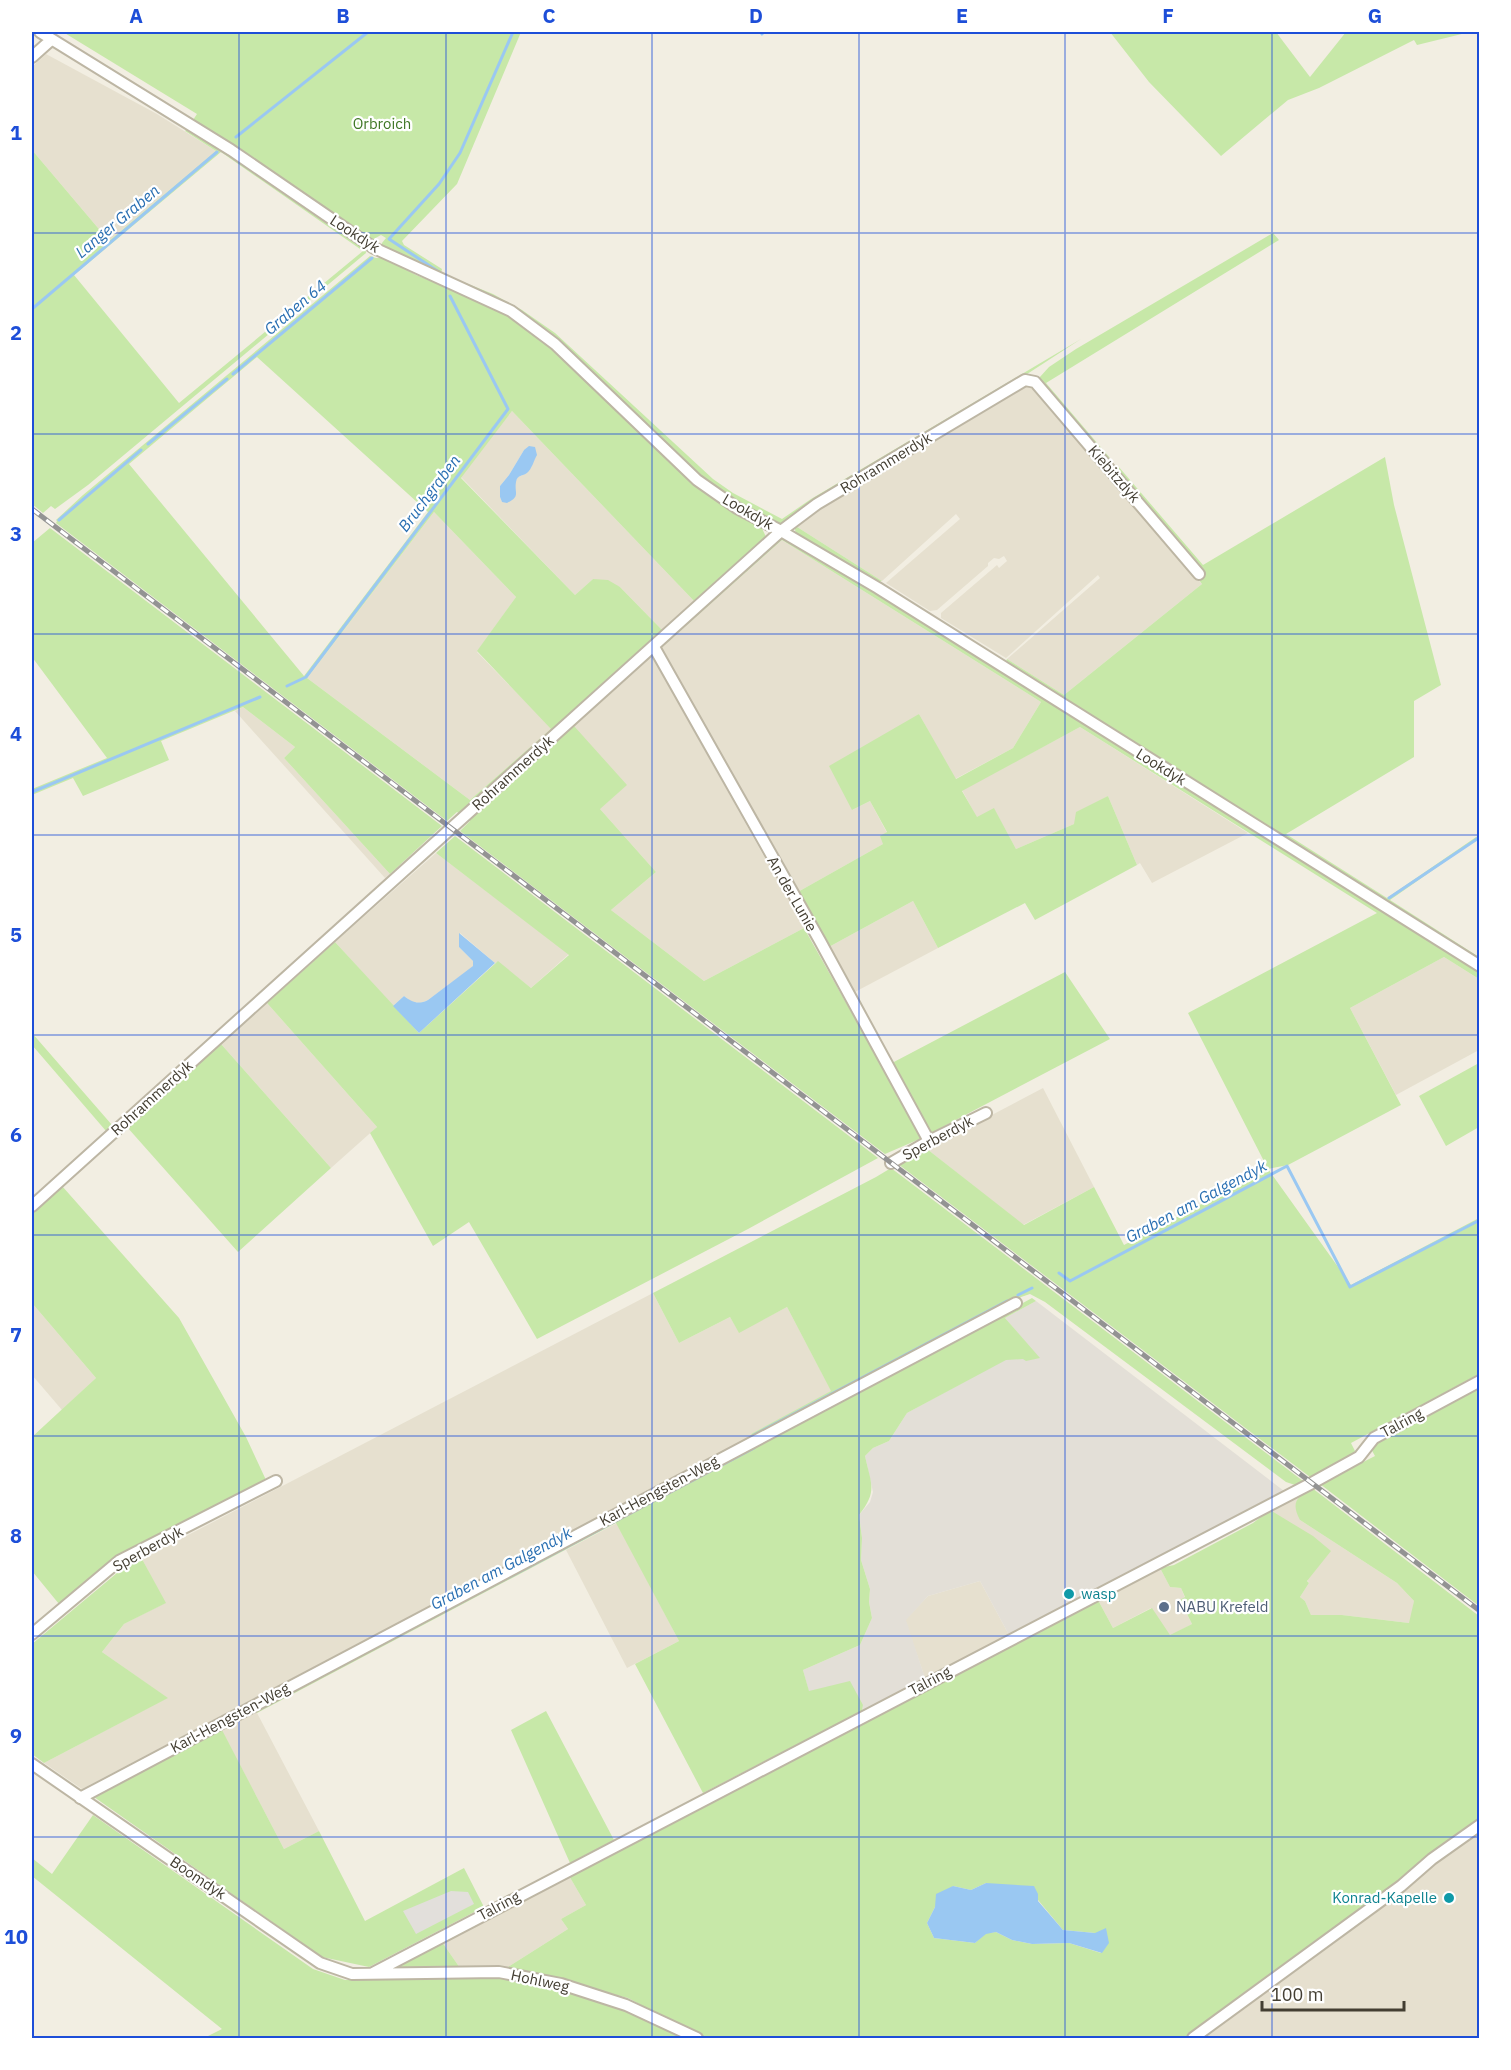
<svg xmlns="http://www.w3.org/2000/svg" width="1511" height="2070" font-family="'IBM Plex Sans',sans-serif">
  <rect width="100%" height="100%" fill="#f2eee2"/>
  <path fill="#e6e0cf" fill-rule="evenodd" d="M46,54L157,114L216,151L109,241L32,150V67Z
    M1029,385L1035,392L1037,391L1039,397L1202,584L1064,695L1007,659L1100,578L1098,575L1006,658L941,618V613L997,565L999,568L1007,561L1004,556L999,559L994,558L988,563V566L937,610L930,611L886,583L960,519L956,514L882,581L794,525Z
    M512,411L695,602L663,631L620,587L593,579L575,595L461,477ZM524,450L527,473L518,477L502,502L500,497V486L509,475Z
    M434,512L516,597L477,652L552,729L470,800L307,678Z
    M782,540L1041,702L1013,748L955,779L919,714L852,810L870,801L887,833L883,844L796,893L660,649Z
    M652,656L804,928L704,981L611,910L656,872L600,809L574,726Z
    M243,707L295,747L284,758L390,874L385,878L235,711Z
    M1080,727L1248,833L1152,883L1140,863L1137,865L1108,796L1074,824L1016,849L994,809L977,818L962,790Z
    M436,853L569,954L531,988L498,962L495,963L460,933L459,947L473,961L474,966L428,1000L421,1003L412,1002L404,996L393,1006L335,942Z
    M913,901L938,948L853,993L827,948Z
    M1444,957L1479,979V1050L1396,1095L1350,1008Z
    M267,1003L377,1127L331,1168L221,1044Z
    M1043,1088L1094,1187L1023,1225L927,1149Z
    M653,1293L679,1343L730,1317L739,1332L787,1307L832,1392L751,1434L752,1436L82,1789L44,1763L167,1698L102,1652L124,1624L165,1603L142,1559Z
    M32,1303L96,1378L62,1410L32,1375Z
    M1301,1494L1300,1520L1397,1583L1414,1601L1411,1621L1409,1623L1342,1615H1311L1305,1601L1300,1597L1309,1583L1270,1510Z
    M617,1523L679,1641L627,1668L566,1550Z
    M1160,1568L1170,1587L1181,1588L1185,1598L1180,1601L1192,1624L1170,1636L1151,1608L1113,1628L1098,1600Z
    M980,1581L1009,1635L925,1678L905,1620L928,1596Z
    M256,1711L319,1831L284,1849L221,1729Z
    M1479,1830V2038H1199L1246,2005Z
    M568,1874L586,1905L561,1919L568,1929L508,1967L460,1968L442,1942Z"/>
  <path fill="#e3dfd7" d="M1036,1301L1284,1491L1009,1635L980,1581L928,1596L906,1620L925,1678L862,1711L863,1705L809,1692L803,1670L860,1645L872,1618L869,1602L870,1589L861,1560L862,1538L859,1515L870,1502L873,1492L865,1456L873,1448L889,1441L907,1413L1006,1359L1039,1358L1005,1318Z"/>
  <path fill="#c7e8a8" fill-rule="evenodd" d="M63,32H521L457,184L402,241L404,245L442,269L441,273L493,294L522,310L555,333L713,479L733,493L782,519L811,499L1081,339L1021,378L916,438L813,502L780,525L745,508L693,474L531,321L382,247V243L386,238L381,235L372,240L361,234L233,145L193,120L197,114Z
    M1110,32H1276L1310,77L1346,32H1470L1417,45L1414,40L1319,88L1288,100L1221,156L1149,82Z
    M189,127L365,247L366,253L88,485L55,509L51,506L43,513L32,504V150L109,241L216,151L185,131ZM221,152L363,251L179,403L74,275Z
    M1273,233L1279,240L1046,383L1110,458L1102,456L1039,378L1049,367L1076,349Z
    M370,256L376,258H384L416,275L481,301L507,315L538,336L631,423L760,524L766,537L764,543L461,815L457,812L447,821L56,523L57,521L56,520L83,495ZM257,357L428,512L304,676L129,464ZM512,411L695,602L663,631L620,587L608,580L593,579L575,595L461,478ZM434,512L516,597L477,651L551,729L470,800L307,678Z
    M1385,457L1394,505L1441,685L1414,701V757L1286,834L1387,898L1479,835V838L1390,900L1479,957V963L1005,664L1007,659L1064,695L1202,584L1121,477L1118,466L1203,565Z
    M794,525L882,581L876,583L796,534Z
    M50,528L442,826L390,874L284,758L295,747L243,707L161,741L169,760L83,796L73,778L32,795V789L107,758L32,657V543Z
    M786,538L997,667L1266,839L1479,971V979L1444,957L1350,1008L1401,1105L1288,1165L1268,1169L1351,1285L1479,1218V1374L1351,1443L1356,1453L1310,1477L898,1164L927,1149L1024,1225L1094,1187L1124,1245L1268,1169L1188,1013L1377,913L1080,727L962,791L977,817L994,808L1016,849L1074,824L1076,812L1108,796L1137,865L1035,920L1025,903L938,948L913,901L827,948L796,893L883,844L880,836L887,832L870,801L852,810L829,766L919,714L956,779L1013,748L1041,702L782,540L660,649L661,646L780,539Z
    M650,655L652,656L574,726L627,785L600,809L656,872L611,910L704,981L804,928L922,1138L885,1154L460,831L470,821L465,817Z
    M455,836L878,1158L748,1229L537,1339L469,1222L433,1246L370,1133L377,1127L267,1003L335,942L419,1033L498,961L531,988L569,955L436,853Z
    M1065,972L1110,1039L931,1133L892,1063Z
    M32,1033L112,1125L106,1131L32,1045Z
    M221,1044L331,1168L238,1252L127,1127Z
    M1479,1063V1127L1446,1146L1419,1096Z
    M891,1168L1303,1481L1295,1485L1286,1482L1045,1302L1030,1294L1018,1298L753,1438L751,1434L831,1391L787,1307L739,1333L730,1317L679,1343L653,1293L876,1177Z
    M62,1186L179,1318L246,1437L266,1480L118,1556L59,1604L32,1571V1437L96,1378L32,1303V1213Z
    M1032,1298L1036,1301L1005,1318L1040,1358L1026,1361L1023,1359L1006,1360L907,1413L889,1441L873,1448L865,1456C871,1484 878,1491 859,1515L862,1538L861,1560L870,1589L869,1602L872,1618L860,1645L803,1670L809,1691L850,1681L863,1705L862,1711L703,1793L635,1664L679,1641L616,1523L257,1713L255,1709L756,1447Z
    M1479,1388V1606L1320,1484L1375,1456L1370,1447Z
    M1312,1488L1479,1616V1821L1398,1884L1187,2038H704L628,1998L508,1967L568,1929L561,1919L586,1905L568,1874L780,1767L1098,1600L1113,1628L1152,1608L1170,1635L1192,1624L1180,1600L1185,1597L1181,1588L1170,1587L1160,1568L1174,1565L1253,1523L1270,1510L1313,1536L1331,1551L1307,1581L1309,1583L1300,1597L1305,1601L1311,1615H1342L1409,1623L1414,1601L1397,1583L1300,1520C1291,1503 1296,1497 1312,1488ZM986,1883L1038,1900L1063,1930L1095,1933L1101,1953L1069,1943L1032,1944L1012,1940L996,1932L986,1933L975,1943L934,1938L927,1923L935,1907L953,1886L971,1890Z
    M142,1559L166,1603L124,1624L102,1652L168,1698L44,1763L32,1754V1644L123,1568Z
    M546,1711L614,1840L570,1863L511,1730Z
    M222,1730L284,1849L319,1831L365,1921L464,1868L484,1907L369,1967L322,1957L94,1797Z
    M93,1815L313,1969L345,1980L467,1977L508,1979L575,1991L655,2022L688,2038H204L222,2029L32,1876V1858L52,1874Z
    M442,1942L460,1968L389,1969Z"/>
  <path fill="#e2dfdb" d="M451,1891L468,1892L474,1904L416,1934L403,1911Z"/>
  <path fill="#9ac8f2" d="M529,446L535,447L537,455C534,460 532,469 527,473C523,476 517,475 516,482C514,493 521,496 507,503L502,502L500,497V486L509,475L524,450Z
    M459,933L495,963L419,1033L393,1006L404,996C412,1002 418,1005 428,1000L473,966V961L459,947Z
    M986,1883L1034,1886L1038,1894V1901L1063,1930L1095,1933L1106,1928L1109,1943L1102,1953L1069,1943L1032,1944L1012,1940L996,1932L986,1934L975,1943L934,1938L927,1923L935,1907L936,1894L953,1886L971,1890Z"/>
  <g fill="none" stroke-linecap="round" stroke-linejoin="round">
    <path stroke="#9ac8f2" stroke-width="3" d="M761,32L762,34
      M236,137L368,32
      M439,272L389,239L439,184L460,153L513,32
      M32,309L217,152
      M233,374L372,258
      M148,444L227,379
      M59,520L141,450
      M287,686L306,677L508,409L450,296
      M32,792L260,697
      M1389,898L1480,837
      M1059,1273L1070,1281L1287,1166L1350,1287L1480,1220
      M1018,1295L1032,1288
      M754,1435L1007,1301
      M259,1709L754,1448"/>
    <defs>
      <path id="minor" d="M40,32L231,150L374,248L511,311L555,344L697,480L737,508L781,531L878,588L1480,966
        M32,57L51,40
        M654,647L820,941L929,1141
        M891,1163L929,1141L986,1113
        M32,1206L781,531L817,504L1025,380L1035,382L1199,574
        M32,1634L119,1561L276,1481
        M32,1764L320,1963L352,1974L499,1972L561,1984L626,2005L697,2038
        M80,1798L1016,1303
        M373,1973L1312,1483L1359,1457L1374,1438L1480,1381
        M1193,2038L1401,1886L1432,1859L1480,1825"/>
    </defs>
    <use href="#minor" stroke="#bdb6a4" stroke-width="14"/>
    <use href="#minor" stroke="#fff" stroke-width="10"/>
    <defs>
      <path id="rail" d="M32,509L1480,1611"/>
    </defs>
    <use href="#rail" stroke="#939393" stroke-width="5"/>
    <use href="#rail" stroke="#fff" stroke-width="3" stroke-dasharray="9" stroke-linecap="butt"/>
  </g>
  <path fill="none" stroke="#1d4ed8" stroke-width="1.5" stroke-opacity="0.55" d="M239,32V2038M446,32V2038M652,32V2038M859,32V2038M1065,32V2038M1272,32V2038M32,233H1480M32,434H1480M32,634H1480M32,835H1480M32,1035H1480M32,1235H1480M32,1436H1480M32,1636H1480M32,1837H1480"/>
  <g fill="#0f9aa8" stroke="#fff" stroke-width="2">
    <circle cx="1069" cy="1594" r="6"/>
    <circle cx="1449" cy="1898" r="6"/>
  </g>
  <circle fill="#5c6f8a" stroke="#fff" stroke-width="2" cx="1164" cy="1607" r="6"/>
  <g text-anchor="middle" stroke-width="4.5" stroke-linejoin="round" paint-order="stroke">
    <g font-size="15" fill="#3e7624" stroke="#fff">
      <text x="382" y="129">Orbroich</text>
    </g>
    <g font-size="15" fill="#433e32" stroke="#fff">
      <text transform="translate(355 234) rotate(33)" y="5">Lookdyk</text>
      <text transform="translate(886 463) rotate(-31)" y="5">Rohrammerdyk</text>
      <text transform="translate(1114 474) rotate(49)" y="5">Kiebitzdyk</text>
      <text transform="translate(748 512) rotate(30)" y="5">Lookdyk</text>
      <text transform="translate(1161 767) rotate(32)" y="5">Lookdyk</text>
      <text transform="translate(513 773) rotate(-42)" y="5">Rohrammerdyk</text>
      <text transform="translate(792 894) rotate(60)" y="5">An der Lunie</text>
      <text transform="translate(152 1098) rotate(-42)" y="5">Rohrammerdyk</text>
      <text transform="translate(938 1138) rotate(-28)" y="5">Sperberdyk</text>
      <text transform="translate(1402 1423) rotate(-28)" y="5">Talring</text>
      <text transform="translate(659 1491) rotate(-28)" y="5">Karl-Hengsten-Weg</text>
      <text transform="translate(148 1549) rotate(-29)" y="5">Sperberdyk</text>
      <text transform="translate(930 1681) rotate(-28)" y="5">Talring</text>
      <text transform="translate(230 1718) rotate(-28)" y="5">Karl-Hengsten-Weg</text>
      <text transform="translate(198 1878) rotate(34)" y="5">Boomdyk</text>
      <text transform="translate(499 1906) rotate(-28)" y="5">Talring</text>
      <text transform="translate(540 1981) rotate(12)" y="5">Hohlweg</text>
    </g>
    <g font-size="15" fill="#0d838f" stroke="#fff" text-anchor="start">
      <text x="1081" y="1599">wasp</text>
      <text x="1437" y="1903" text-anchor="end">Konrad-Kapelle</text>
    </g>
    <g font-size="15" fill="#4e5e75" stroke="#fff" text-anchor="start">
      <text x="1176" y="1612">NABU Krefeld</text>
    </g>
    <g font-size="16" font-style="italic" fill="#296fb2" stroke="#fff">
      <text transform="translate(117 221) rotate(-40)" y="6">Langer Graben</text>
      <text transform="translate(295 307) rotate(-40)" y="6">Graben 64</text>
      <text transform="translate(429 493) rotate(-53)" y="6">Bruchgraben</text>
      <text transform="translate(1196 1201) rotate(-28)" y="6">Graben am Galgendyk</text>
      <text transform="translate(501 1568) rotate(-28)" y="6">Graben am Galgendyk</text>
    </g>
  </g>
  <rect width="1511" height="2070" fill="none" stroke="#ffffff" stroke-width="66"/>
  <path d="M1262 2001v9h142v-9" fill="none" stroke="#433e32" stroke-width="3"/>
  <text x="1271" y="2001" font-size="18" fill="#433e32" stroke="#ffffff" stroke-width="4.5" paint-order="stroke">100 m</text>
  <rect x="33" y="33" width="1445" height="2004" fill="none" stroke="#1d4ed8" stroke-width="2"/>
  <g font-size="20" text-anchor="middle" font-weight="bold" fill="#1d4ed8">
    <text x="136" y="23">A</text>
    <text x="343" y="23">B</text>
    <text x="549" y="23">C</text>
    <text x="756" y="23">D</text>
    <text x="962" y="23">E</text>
    <text x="1168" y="23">F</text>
    <text x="1375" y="23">G</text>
    <text x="16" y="140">1</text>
    <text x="16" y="340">2</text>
    <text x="16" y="541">3</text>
    <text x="16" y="741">4</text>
    <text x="16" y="942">5</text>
    <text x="16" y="1142">6</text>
    <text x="16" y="1342">7</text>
    <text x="16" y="1543">8</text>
    <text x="16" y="1743">9</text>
    <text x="16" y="1944">10</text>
  </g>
</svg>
